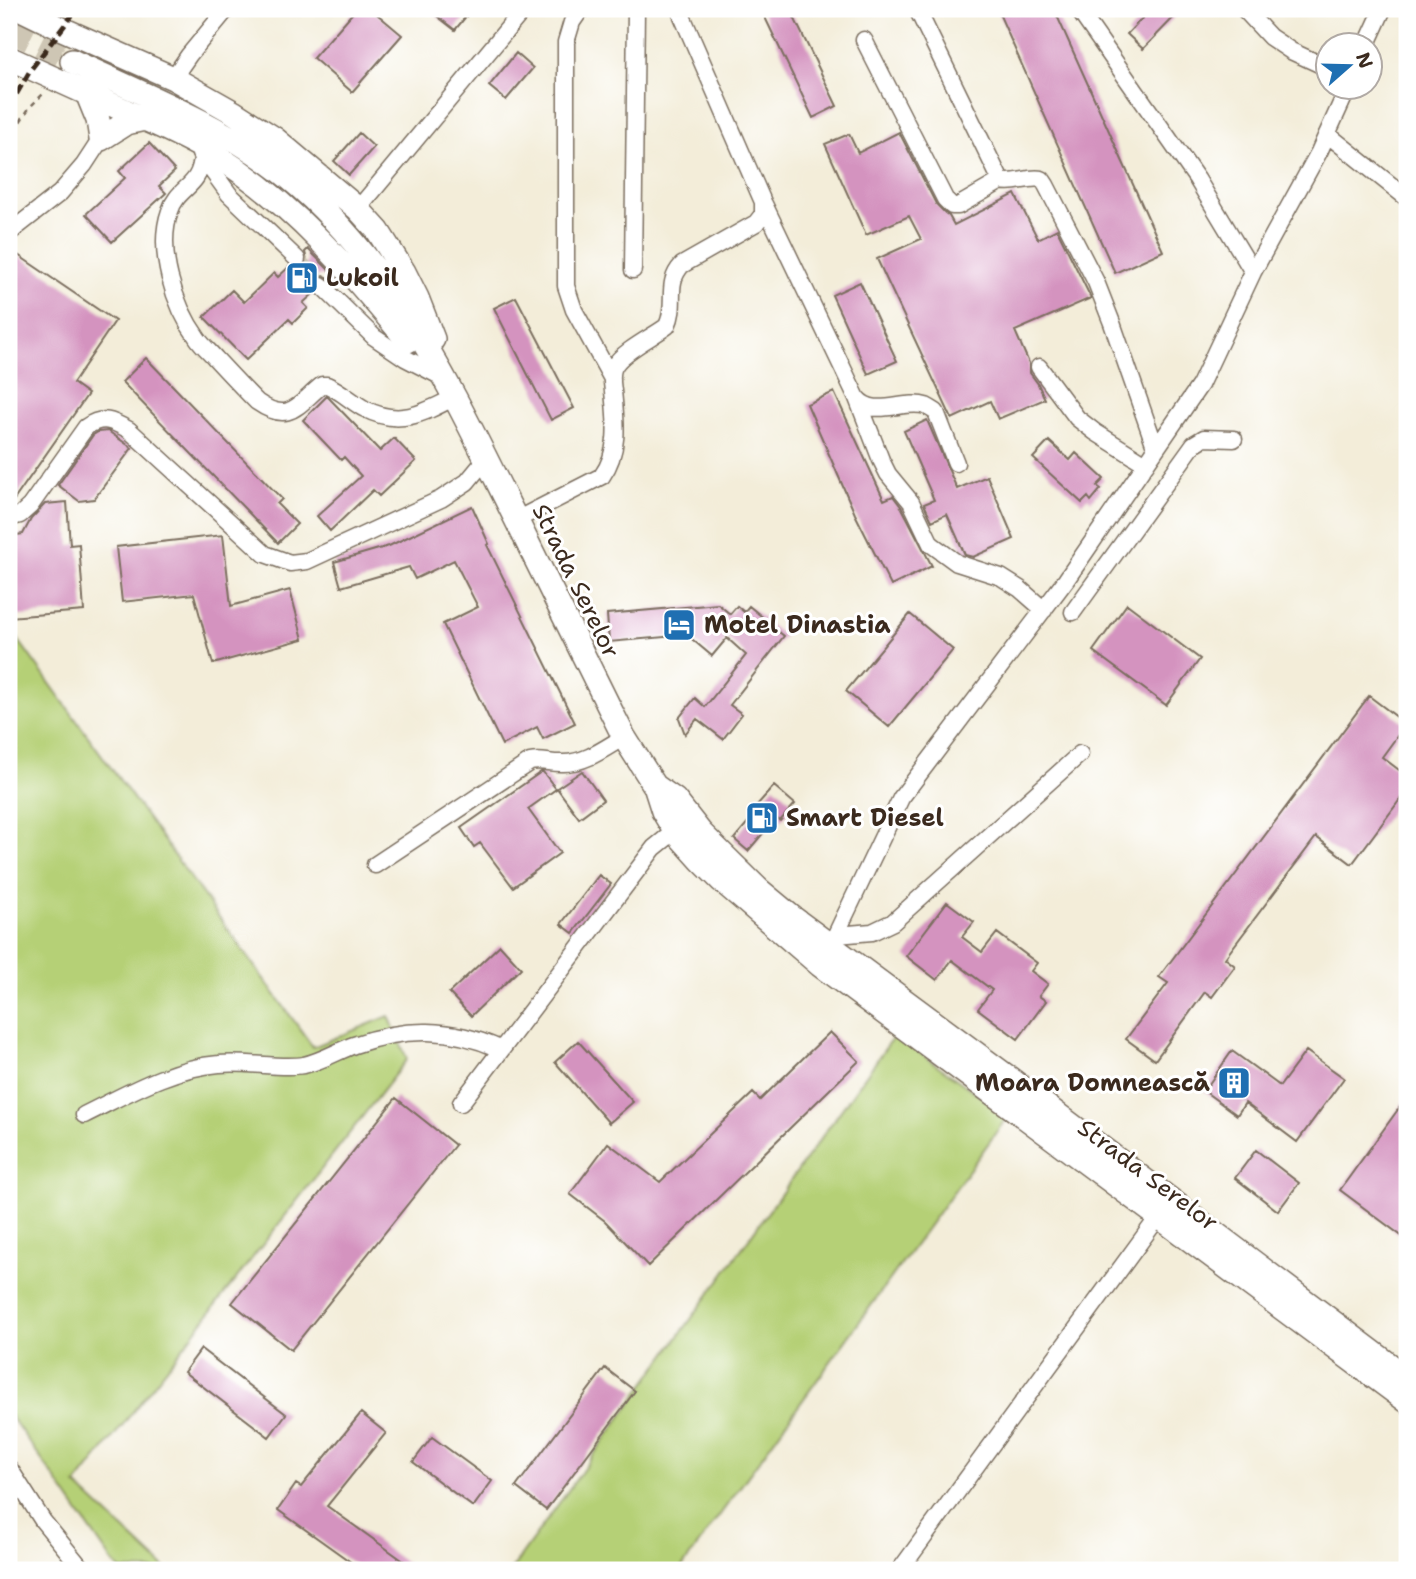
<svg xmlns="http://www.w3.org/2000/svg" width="1416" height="1579" font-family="'Shantell Sans',sans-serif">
  <rect width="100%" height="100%" fill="#fff"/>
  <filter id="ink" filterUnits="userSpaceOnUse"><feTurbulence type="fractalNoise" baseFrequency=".0143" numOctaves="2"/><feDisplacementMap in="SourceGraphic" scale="14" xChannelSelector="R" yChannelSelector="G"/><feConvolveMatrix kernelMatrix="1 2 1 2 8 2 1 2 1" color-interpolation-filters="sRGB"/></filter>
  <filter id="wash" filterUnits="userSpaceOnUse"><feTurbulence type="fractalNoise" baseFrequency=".00686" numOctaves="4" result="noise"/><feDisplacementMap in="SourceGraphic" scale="28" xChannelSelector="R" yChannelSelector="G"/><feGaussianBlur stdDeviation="1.57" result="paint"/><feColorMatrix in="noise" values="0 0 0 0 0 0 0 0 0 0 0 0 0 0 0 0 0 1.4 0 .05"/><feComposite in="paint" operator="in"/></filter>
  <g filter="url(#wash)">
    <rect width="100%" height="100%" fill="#f3edd9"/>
    <path fill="#b5d076" stroke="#787d4a" stroke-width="2" d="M9,627L313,1047L389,1016L407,1059L76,1485L167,1570H120L112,1561L49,1470L9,1414Z
      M895,1035L1008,1116L680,1570H511Z"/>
    <g id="blocks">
      <path fill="#d493bf" d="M356,9H371L402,35L352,92L313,58Z
        M428,9H472L455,30Z
        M761,9H790L837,106L813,118Z
        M997,9H1054L1163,251L1115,273Z
        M1151,9H1182L1143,49L1127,34Z
        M516,53L533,68L506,100L489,86Z
        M899,132L936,204L945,213L949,216L954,225L1015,194L1038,239L1057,229L1091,298L1015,331L1029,363L1030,373L1038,384L1045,399L998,419L990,401L952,419L877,259L921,239L909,216L866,235L825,144L849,134L858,153Z
        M359,133L374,147L349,175L334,161Z
        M149,143L175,171L159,186L166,193L112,242L86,214L125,178L119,171Z
        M308,249L333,274L329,278L323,275L314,277L311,283V288L314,293L303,303L308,308L293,323L289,319L246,360L204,317L232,290L244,302L274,273L278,277L290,266L295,269L304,267L307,261L305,252Z
        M15,253L115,321L73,383L88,394L9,507V263Z
        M860,282L897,361L868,374L832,295Z
        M516,297L574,408L551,420L494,308Z
        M146,358L282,499L277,504L297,524L278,543L122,382Z
        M834,392L884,500L893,496L902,508L932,566L891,586L855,514L807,404Z
        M327,396L380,451L394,438L416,461L379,496L373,490L330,531L317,516L361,476L344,457L341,460L303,420Z
        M927,420L957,489L987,476L1014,539L973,557L965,555L947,514L932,521L924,504L934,500L904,431Z
        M108,431L132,448L94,499L79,501L58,485L93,435L98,432Z
        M1049,441L1070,460L1076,453L1104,479L1097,486L1101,489L1091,501L1088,497L1082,503L1033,458Z
        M67,502L70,545L79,544L84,611L9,617V544L16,535L23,534L31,519L45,504Z
        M472,506L489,544L487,545L575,723L543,739L537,727L502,745L443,624L478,607L454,560L415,579L409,567L341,587L334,562L389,546Z
        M223,535L231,606L290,590L303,639L213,664L194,594L122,602L116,547Z
        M718,604L730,614L737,606L744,612L749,606L766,620L765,621L784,636L730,705L742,714L723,739L697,719L685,734L679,718L695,698L705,707L746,655L727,638L712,656L687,635L609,642L607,614Z
        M1127,604L1200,659L1166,705L1093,651Z
        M910,614L953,650L889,727L846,691Z
        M1369,696L1406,724L1382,757L1407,776V790L1352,864L1316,837L1225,958L1235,966L1212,997L1205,992L1155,1060L1126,1039L1168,983L1159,977Z
        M582,771L603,800L579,818L557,788Z
        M541,772H543L556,789L528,809L560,853L513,887L480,843L474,847L461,828Z
        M774,786L795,804L780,821L776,818L748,851L734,839L760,808L757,805Z
        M599,875L611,884L573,933L561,924Z
        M947,902L974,922L962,937L982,952L997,933L1037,963L1031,971L1048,984L1039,996L1046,1001L1018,1039L978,1009L992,990L952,960L937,980L906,956Z
        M500,945L521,968L471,1016L449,993Z
        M830,1032L859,1061L648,1266L605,1221L570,1194L608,1143L660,1182L753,1093L760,1100Z
        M578,1041L633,1102L609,1123L555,1062Z
        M1232,1051L1280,1086L1306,1051L1344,1078L1297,1142L1245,1103L1237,1115L1204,1091Z
        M1407,1097V1240L1340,1190Z
        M396,1098L455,1145L291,1350L232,1303Z
        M1256,1150L1299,1183L1278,1211L1235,1178Z
        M201,1349L286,1414L269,1437L184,1372Z
        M605,1368L635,1391L546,1510L516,1487Z
        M361,1413L386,1433L327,1506L416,1570H362L278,1510L296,1484L301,1487Z
        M432,1437L492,1481L473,1507L413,1462Z"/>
    </g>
  </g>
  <g filter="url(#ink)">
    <use href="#blocks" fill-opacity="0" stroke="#7b6e5f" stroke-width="2"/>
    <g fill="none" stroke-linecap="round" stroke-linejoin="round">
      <path stroke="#cec6b4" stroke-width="16" stroke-dasharray="16 8" stroke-linecap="butt" d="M297,259L321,285"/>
      <path stroke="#cec6b4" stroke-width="23" stroke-dasharray="23 11" stroke-linecap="butt" d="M9,30L72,61"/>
      <defs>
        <path id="minor" d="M581,9L572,22L566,42V286L574,310L612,379
          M917,9L1001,181C1015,185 1027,176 1042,179L1046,185L1096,282L1112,323L1156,449
          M1078,9L1197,179L1253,272
          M1244,9L1270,37L1291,51L1328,68
          M864,40L945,199L952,206H958L1001,181
          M1366,46L1383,9
          M173,78L189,55L227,9
          M1327,134L1407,198
          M200,154L229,194L297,259
          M202,157C200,188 178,186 170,211C156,250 174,306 198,339C203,346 210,352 216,359C229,373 243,388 257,402C290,425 298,404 322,385H327C341,391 352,402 365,409C400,427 424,413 455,397
          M764,204L857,398C874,419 904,399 926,406C930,408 933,410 936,412L956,463
          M358,209L524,9
          M9,233L60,193L84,165L101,139
          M633,270L636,9
          M321,285L374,337L405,358L436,374
          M1039,367L1077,418L1095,432L1146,464
          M857,398L881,460L888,474L911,502L931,544L957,563L1001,577L1020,589L1044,610
          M9,518L20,515L30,506L86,427C103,415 113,421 129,430L265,554L290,563L307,561L441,499L467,482L486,459
          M516,520L602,476C620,451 616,421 613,391C612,383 610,372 615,365C623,351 654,336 667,326C678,304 664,284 682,265L756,223L763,214V202L679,9
          M1073,612L1194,444L1204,438L1234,439
          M375,865L530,762C542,759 551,764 563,763C586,763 605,748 624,737
          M837,935L872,932L893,922L1080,754
          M830,947L901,798L1066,580L1200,385L1253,272L1319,152L1348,88
          M461,1103L654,848L675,831
          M84,1115C127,1094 170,1068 219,1064C245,1061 280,1069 304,1065C322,1061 338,1051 354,1045C405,1027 451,1027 500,1049
          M9,1468L43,1521L83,1570
          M900,1570L1159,1216"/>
        <path id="highway" d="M21,9L60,28L173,78L233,112L275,139L358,209L378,231L404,272L417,298L433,339
          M9,58C48,76 87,93 126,111C157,124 188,138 217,156C294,204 351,272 408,341
          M72,61C142,94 216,122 278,169C386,252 446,378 505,497C540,568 576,639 611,711L624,737L655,786L663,811L675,831L701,860L722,881L820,965L1407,1401
          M87,93L98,120L101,139L126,123L145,119
          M655,786L675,800L701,833L758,889L793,918L1009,1078L1407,1378"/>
      </defs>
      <use href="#minor" stroke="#7b6e5f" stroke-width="19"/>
      <use href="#highway" stroke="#7b6e5f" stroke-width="26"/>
      <path stroke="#7b6e5f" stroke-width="2.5" stroke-dasharray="5 5" stroke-linecap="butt" d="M9,138L30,107L43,94"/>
      <use href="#minor" stroke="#fff" stroke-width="16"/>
      <use href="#highway" stroke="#fff" stroke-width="23"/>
      <path stroke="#3b2a1e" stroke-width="5" stroke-dasharray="10 5" stroke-linecap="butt" d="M9,107L31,69L77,9"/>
    </g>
  </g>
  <defs>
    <symbol id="fuel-square" viewBox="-11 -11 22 22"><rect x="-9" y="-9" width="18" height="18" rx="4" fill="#1f6fb2" stroke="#fff"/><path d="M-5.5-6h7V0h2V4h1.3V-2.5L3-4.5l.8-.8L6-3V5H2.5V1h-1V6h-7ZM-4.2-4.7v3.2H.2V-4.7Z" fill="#fff"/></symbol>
    <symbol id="hotel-square" viewBox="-11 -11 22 22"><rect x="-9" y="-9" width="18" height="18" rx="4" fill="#1f6fb2" stroke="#fff"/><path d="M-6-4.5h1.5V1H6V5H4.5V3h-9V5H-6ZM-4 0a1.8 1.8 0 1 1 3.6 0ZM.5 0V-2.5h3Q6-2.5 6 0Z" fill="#fff"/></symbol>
    <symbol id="building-square" viewBox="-11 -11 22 22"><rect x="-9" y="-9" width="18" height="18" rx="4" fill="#1f6fb2" stroke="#fff"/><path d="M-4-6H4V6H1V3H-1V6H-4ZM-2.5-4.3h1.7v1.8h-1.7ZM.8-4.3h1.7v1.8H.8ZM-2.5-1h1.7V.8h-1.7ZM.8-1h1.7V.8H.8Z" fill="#fff"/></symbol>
  </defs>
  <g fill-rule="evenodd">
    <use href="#fuel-square" x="283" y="259" width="38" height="38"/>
    <use href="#hotel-square" x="660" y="606" width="38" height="38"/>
    <use href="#fuel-square" x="743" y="799" width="38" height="38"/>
    <use href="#building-square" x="1215" y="1064" width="38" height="38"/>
  </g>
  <g text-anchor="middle" stroke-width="6" stroke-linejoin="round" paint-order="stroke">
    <g font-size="24" font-weight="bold" fill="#3b2a1e" stroke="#fff" text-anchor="start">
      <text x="326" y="286">Lukoil</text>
      <text x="704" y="633">Motel Dinastia</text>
      <text x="786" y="826">Smart Diesel</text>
      <text x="1210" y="1091" text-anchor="end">Moara Domnească</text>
    </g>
    <g font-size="24" fill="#3b2a1e" stroke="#fff">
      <text transform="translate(576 581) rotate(64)" y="8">Strada Serelor</text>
      <text transform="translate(1148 1175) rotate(37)" y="8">Strada Serelor</text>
    </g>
  </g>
  <rect width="1416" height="1579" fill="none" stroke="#fff" stroke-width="35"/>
  <g transform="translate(1349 66) rotate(70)"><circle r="33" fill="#ffffff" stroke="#b1aaa5" stroke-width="2"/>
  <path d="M0-5L12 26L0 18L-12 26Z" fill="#1f6fb2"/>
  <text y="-10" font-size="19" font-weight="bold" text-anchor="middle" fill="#3b2a1e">N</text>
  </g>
</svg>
